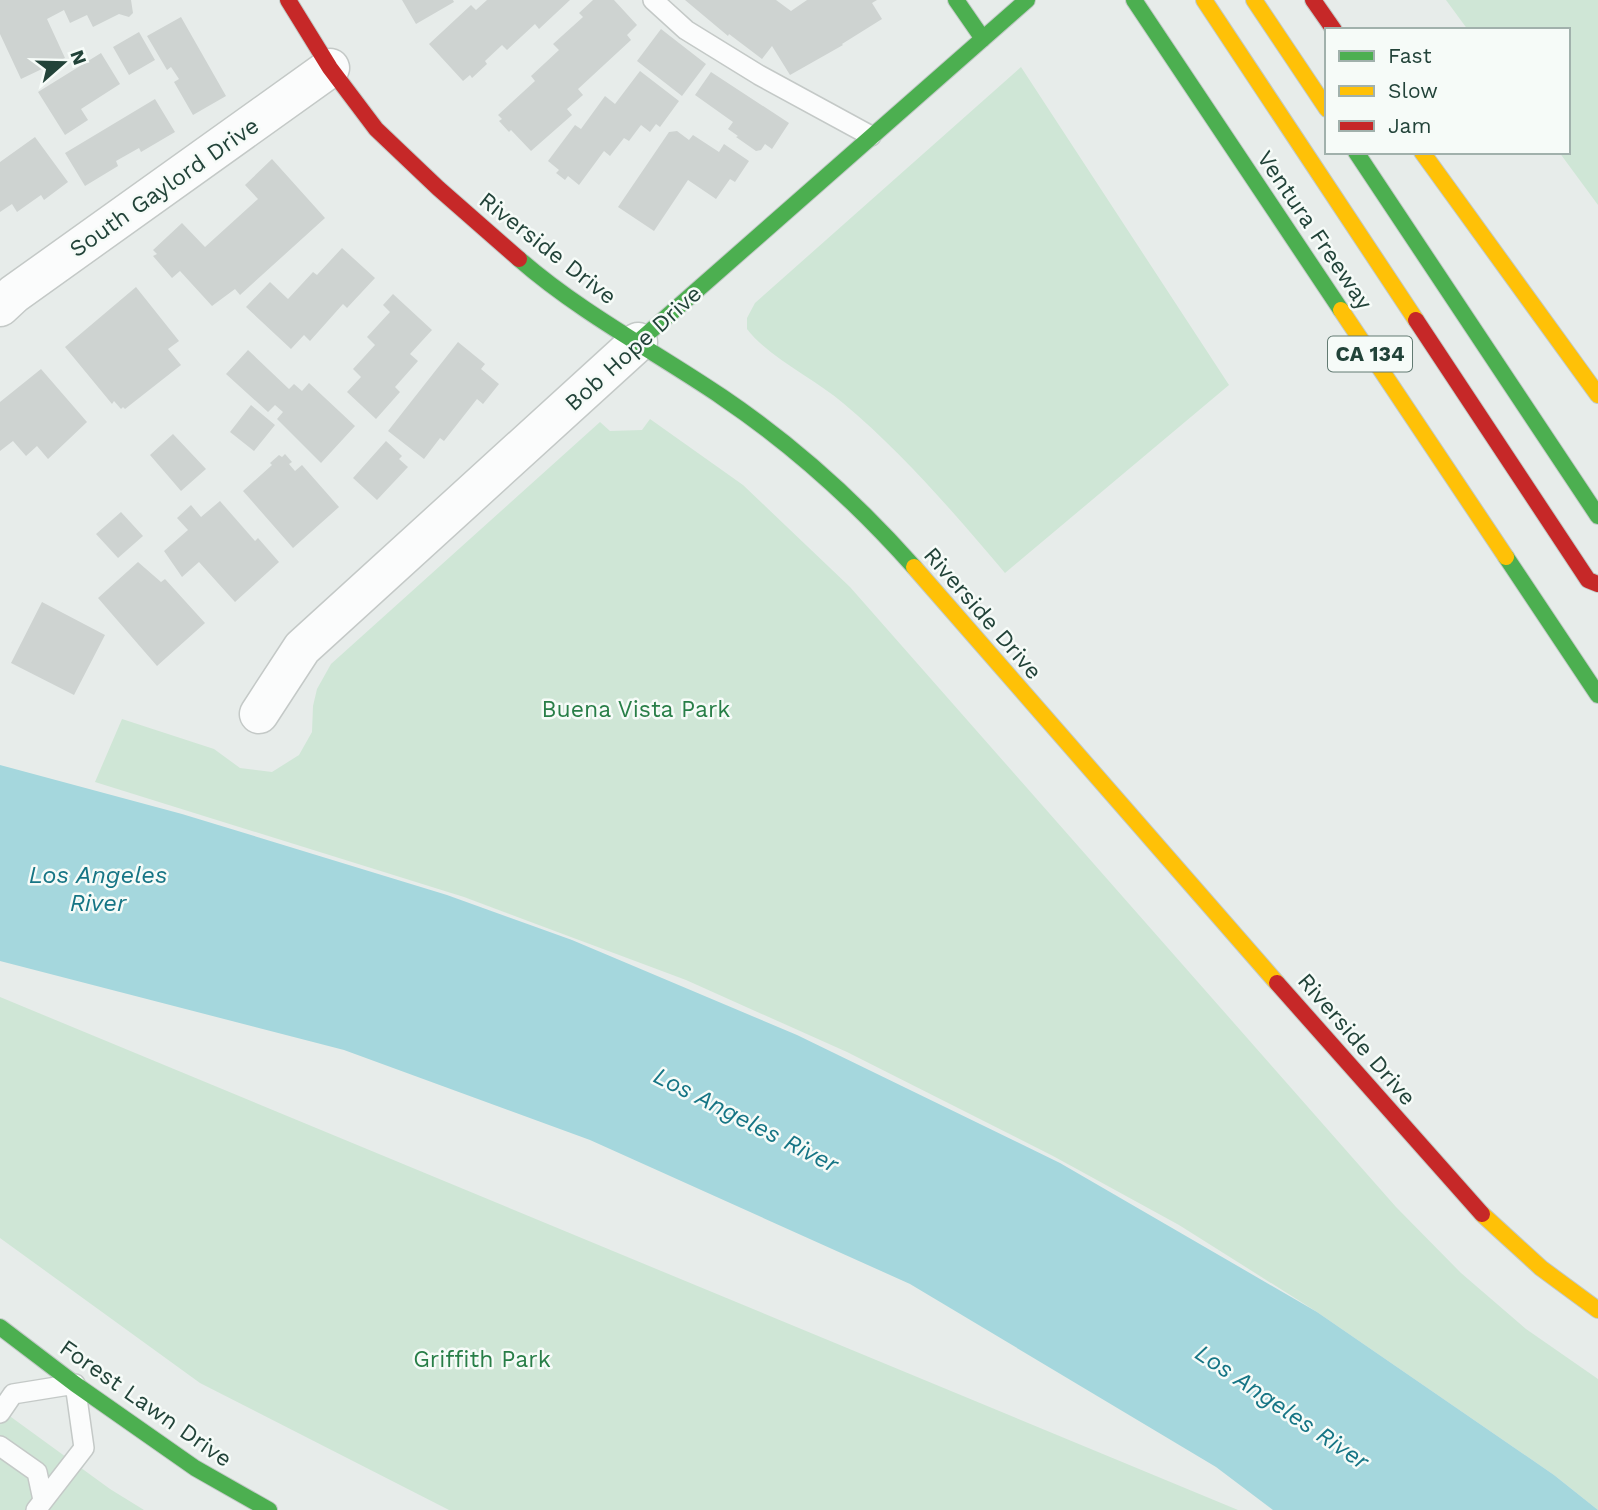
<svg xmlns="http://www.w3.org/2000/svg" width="1598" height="1510" font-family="'Work Sans',sans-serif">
  <rect width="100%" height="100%" fill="#e7ecea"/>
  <path fill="#cfe6d6" d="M1446,0H1598V205L1559,152H1568V30H1468Z
    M1021,67L1229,385L1005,573C954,513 904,454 843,403C815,379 768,357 747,329V318L755,303Z
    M650,419L743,485L850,587L1396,1207L1461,1273L1526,1329L1598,1379V1510L1554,1475L1317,1312L1179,1225L1053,1156L847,1052L686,980L464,897L95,782L122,719L214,749L240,768L272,772L299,755L312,732L313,706L317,689L331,664L600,422L610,431L642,430Z
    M0,997L1238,1510H449L200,1383L0,1238Z
    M0,1409L110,1489L144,1510H0Z"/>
  <path fill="#a5d7dd" d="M0,765L182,814L447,895L572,940L797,1035L1060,1163L1317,1312L1554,1475L1598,1510H1273L1216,1467L910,1284L590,1140L344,1050L0,961Z"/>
  <path fill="#ced3d1" d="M0,0H131L133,13L129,17L119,14L93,27L87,15L70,23L64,10L47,19L65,58L21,79L0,34Z
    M402,0H453L454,2L416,24Z
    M487,0H570L539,29L535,24L507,50L502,45L485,61L487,64L472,78L470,75L463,81L429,44L471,5L476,10Z
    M593,0H614L637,25L627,35L631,40L578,89L583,95L567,109L572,115L531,151L511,130L509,132L499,121L502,119L498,115L535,81L531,76L559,50L553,44L583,17L579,13Z
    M685,0H776L791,11L807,0H877L872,3L882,19L842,44L843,45L790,75L772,46L762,59L729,34L728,36Z
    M181,17L226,96L193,115L174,82L179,79L171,67L167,70L147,36Z
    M661,29L706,64L682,96L637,61Z
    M139,32L155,60L129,75L113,47Z
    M101,53L120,84L81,109L88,120L65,135L38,92Z
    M640,71L679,101L660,127L656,124L650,132L641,125L629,141L624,138L610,156L604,151L579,185L568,176L565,180L556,173L559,170L548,161L575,125L581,129L605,96L615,104Z
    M711,72L789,123L772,149L765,144L761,150L756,151L736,137L738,136L728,129L733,122L695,95Z
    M155,99L175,132L141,152L139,148L116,161L118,166L85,186L65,153Z
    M677,131L689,140L693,135L719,152L724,144L749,161L735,182L730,179L716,199L688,180L654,231L618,207L669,132Z
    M35,137L68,182L44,200L41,195L17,212L12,204L0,212V162Z
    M272,159L325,218L240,295L235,289L212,306L180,271L172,278L153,256L157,254L153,250L182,223L205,247L258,199L245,185Z
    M342,248L375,278L347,308L343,304L310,341L304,335L291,349L246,307L270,282L288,299L313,272L317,275Z
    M136,287L179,341L168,349L181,365L125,409L123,407L121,409L114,401L112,404L65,347Z
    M393,294L432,330L410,354L418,361L395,387L400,392L376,419L347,392L361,377L353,369L375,345L367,337L390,312L383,305Z
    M458,342L485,364L481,369L499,384L483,404L477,399L444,441L440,438L424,459L388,431Z
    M248,350L289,389L294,384L302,391L309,383L355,426L321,463L277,419L283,412L275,405L268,412L226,374Z
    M41,369L87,422L48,459L37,446L26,456L13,441L0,451V402Z
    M251,405L275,425L254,451L230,432Z
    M173,434L206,469L181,491L150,455Z
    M386,441L402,456L399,459L408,467L377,500L353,478Z
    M285,454L292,462L289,464L295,471L302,465L339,507L293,548L243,491L272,465L270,463L279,455L282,457Z
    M220,501L255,541L258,538L279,562L235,602L199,562L182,577L164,551L188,530L177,518L191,505L201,517Z
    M121,512L143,536L118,558L96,534Z
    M138,562L161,582L165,579L205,623L157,666L98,598Z
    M42,602L105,635L74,695L11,663Z"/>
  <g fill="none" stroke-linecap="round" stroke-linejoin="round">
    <defs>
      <path id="lane" d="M653,0L686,30L759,75L871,136
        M0,1413L13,1394L75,1384L84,1448L36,1510
        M0,1446L37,1472L43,1500"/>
      <path id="street" d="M0,307L14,294L330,68
        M259,714L302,648L638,342"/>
      <path id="fast" d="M956,0L983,39
        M1134,0L1341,310
        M1356,152L1598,516
        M519,259C581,313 654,351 722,397C793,445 858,504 914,567
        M638,342L1027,0
        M1506,557L1598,695
        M0,1327L75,1384L195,1468L269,1510"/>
      <path id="slow" d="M1204,0L1416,320
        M1254,0L1327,109
        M1422,152L1598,395
        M1341,310L1506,557
        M914,567L1277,983
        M1482,1214L1541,1268L1598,1310"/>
      <path id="jam" d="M288,0L330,68L376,129L438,188L519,259
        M1313,0L1334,30
        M1416,320L1588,580L1598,584
        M1277,983L1482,1214"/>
    </defs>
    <use href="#lane" stroke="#c4c9c7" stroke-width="22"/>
    <use href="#street" stroke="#c4c9c7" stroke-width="41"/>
    <use href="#fast" stroke="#c2cac7" stroke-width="18"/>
    <use href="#slow" stroke="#c2cac7" stroke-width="18"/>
    <use href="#jam" stroke="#c2cac7" stroke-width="18"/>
    <use href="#lane" stroke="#fbfcfc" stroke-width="19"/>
    <use href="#street" stroke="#fbfcfc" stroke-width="38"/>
    <use href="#fast" stroke="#4caf50" stroke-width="16"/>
    <use href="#slow" stroke="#ffc107" stroke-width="16"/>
    <use href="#jam" stroke="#c62828" stroke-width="16"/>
  </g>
  <g text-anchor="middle" stroke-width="5" stroke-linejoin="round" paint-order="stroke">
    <rect fill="#f6fbf8" stroke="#627a72" stroke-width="2" x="1328" y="336.5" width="84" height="35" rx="5"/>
    <g font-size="21" font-weight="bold" fill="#224339">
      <text x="1370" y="361">CA 134</text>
    </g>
    <g font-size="23" fill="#224339" stroke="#f6fbf8">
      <text transform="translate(164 187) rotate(-35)" y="8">South Gaylord Drive</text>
      <text transform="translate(1315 230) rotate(56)" y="8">Ventura Freeway</text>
      <text transform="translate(548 248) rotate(38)" y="8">Riverside Drive</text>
      <text transform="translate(633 348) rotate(-42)" y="8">Bob Hope Drive</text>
      <text transform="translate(983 613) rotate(49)" y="8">Riverside Drive</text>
      <text transform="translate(1357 1039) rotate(49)" y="8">Riverside Drive</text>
      <text transform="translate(146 1403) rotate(35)" y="8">Forest Lawn Drive</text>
    </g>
    <g font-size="23" fill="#287e47" stroke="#f6fbf8">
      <text x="636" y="717">Buena Vista Park</text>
      <text x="482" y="1367">Griffith Park</text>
    </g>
    <g font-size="24" font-style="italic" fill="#167585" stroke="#f6fbf8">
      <text x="98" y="883">Los Angeles<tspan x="98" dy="28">River</tspan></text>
      <text transform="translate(746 1120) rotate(27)" y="8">Los Angeles River</text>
      <text transform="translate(1282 1407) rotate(34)" y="8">Los Angeles River</text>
    </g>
  </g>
  <rect x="1325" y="28" width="245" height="126" fill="#f6fbf8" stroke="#a1b1ac" stroke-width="2"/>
  <rect x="1339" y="51" width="35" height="10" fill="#4caf50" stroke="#a1b1ac" stroke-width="2"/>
  <text x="1388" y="63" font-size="21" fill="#224339">Fast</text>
  <rect x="1339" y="86" width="35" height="10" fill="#ffc107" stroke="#a1b1ac" stroke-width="2"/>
  <text x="1388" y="98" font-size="21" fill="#224339">Slow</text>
  <rect x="1339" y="121" width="35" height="10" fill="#c62828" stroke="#a1b1ac" stroke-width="2"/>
  <text x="1388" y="133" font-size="21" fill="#224339">Jam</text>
  <g transform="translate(63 63) rotate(70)" stroke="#f6fbf8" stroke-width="5" paint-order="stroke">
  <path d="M0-5L12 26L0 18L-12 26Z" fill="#224339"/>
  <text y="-10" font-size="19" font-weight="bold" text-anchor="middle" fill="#224339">N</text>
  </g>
</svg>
